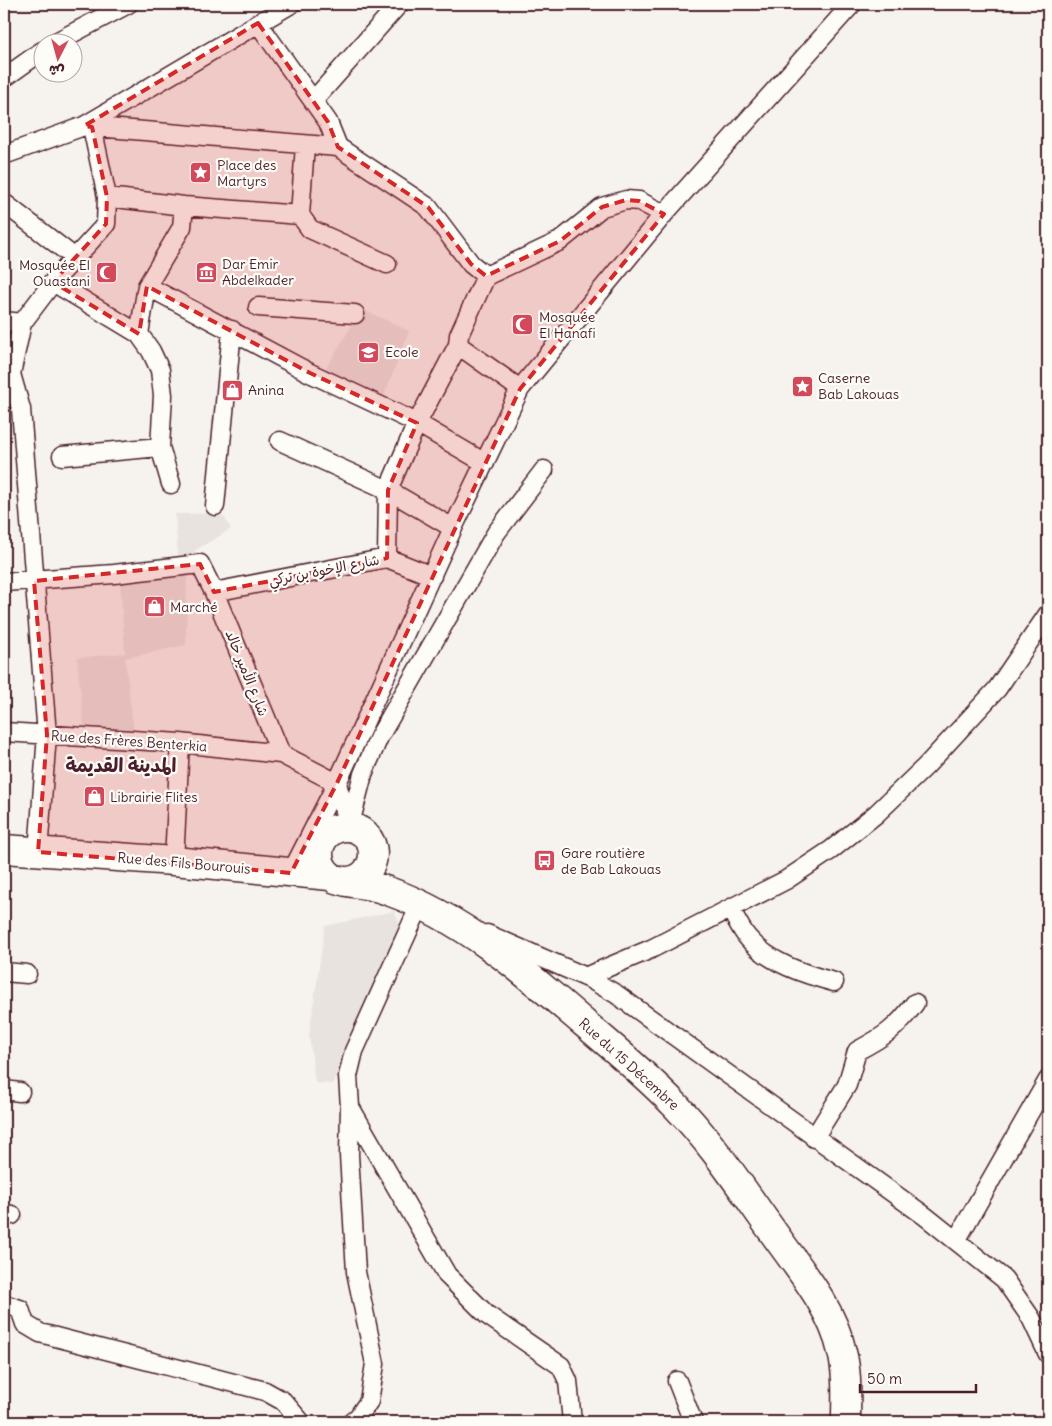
<svg xmlns="http://www.w3.org/2000/svg" width="1052" height="1426" font-family="Delius,'Playpen Sans Arabic',sans-serif">
  <rect width="100%" height="100%" fill="#f6f3ef"/>
  <filter id="ink" filterUnits="userSpaceOnUse"><feTurbulence type="fractalNoise" baseFrequency=".02" numOctaves="2"/><feDisplacementMap in="SourceGraphic" scale="10" xChannelSelector="R" yChannelSelector="G"/><feConvolveMatrix kernelMatrix="1 2 1 2 8 2 1 2 1" color-interpolation-filters="sRGB"/></filter>
  <g filter="url(#ink)">
    <path fill="#e9e3e0" d="M362,309L409,331L381,404L323,373Z
      M218,513L225,518L231,529L196,550L187,567L186,645L125,658L134,733L85,735L77,658L125,653L119,568L178,561L175,514Z
      M394,911L401,926L338,1075L332,1084L315,1083L309,1035L325,926Z"/>
    <g fill="none" stroke-linecap="round" stroke-linejoin="round">
      <defs>
        <path id="minor" d="M258,23L328,122L338,147L428,207L471,264L486,276L560,241L602,207L626,200L639,201L664,214
          M56,42L128,4
          M4,78L42,51
          M313,101L399,4
          M84,126L338,147
          M4,155L84,126L291,4
          M107,197L184,206L300,215L305,145
          M4,203L75,258
          M300,215L310,229L387,264
          M53,282L139,334L151,351L160,370L163,395L160,447L171,484
          M147,286L310,373L417,423L485,463
          M258,307L355,314
          M4,321L22,323
          M139,334L147,286L182,227L184,206
          M458,345L520,389
          M4,373L11,374L21,409L47,735L38,852
          M11,374L22,323L53,282L106,224L107,197L92,127
          M280,441L388,490L453,528
          M62,456L160,447
          M215,506L232,330
          M387,558L388,490L417,423L458,345L459,335L486,276
          M4,582L114,574L200,564L214,592L281,754
          M214,592L387,558L432,576
          M4,732L180,743L281,754L337,783L291,873
          M350,824L363,774L379,737L496,533L544,470
          M349,827L337,783L453,528L520,389L664,214L852,4
          M174,861L180,743
          M730,909C736,918 741,930 748,938C769,963 804,974 834,982
          M487,934L588,978L616,994L925,1216L1004,1279L1031,1318L1048,1354
          M4,972L27,974
          M585,977L651,949L786,880L831,850L876,814L926,766L997,689L1048,614
          M4,1090L20,1092
          M350,1107L447,1275L487,1315L561,1366L568,1381L572,1422
          M814,1138L847,1085L857,1051C885,1036 896,1029 915,1003
          M4,1214L12,1215
          M956,1241L1048,1080
          M4,1304L20,1309L25,1324L40,1333L265,1391L283,1401L301,1422
          M677,1381L693,1422
          M352,1422L358,1417L369,1401L375,1364L356,1272L349,1155L350,1107L348,1076L354,1051L420,905L429,909"/>
        <path id="primary" d="M319 854a27 27 0 1 1 54 0a27 27 0 1 1-54 0Z
          M4,849L174,861L330,876
          M346,882C360,884 375,886 388,891C462,917 525,972 584,1023C615,1049 647,1076 676,1106C713,1144 742,1189 773,1232C799,1269 832,1307 842,1352C848,1375 846,1399 846,1422"/>
      </defs>
      <use href="#minor" stroke="#4a1f2b" stroke-width="21"/>
      <use href="#primary" stroke="#4a1f2b" stroke-width="31"/>
      <use href="#minor" stroke="#fdfcf7" stroke-width="18"/>
      <use href="#primary" stroke="#fdfcf7" stroke-width="28"/>
    </g>
  </g>
  <path fill="#d62828" fill-opacity="0.2" stroke="#d62828" stroke-width="4" stroke-dasharray="10 6" stroke-linejoin="round" d="M258,23L328,122L338,147L428,207L471,264L486,276L560,241L602,207L626,200L639,201L664,214L520,389L337,783L291,873L38,852L47,735L34,581L200,564L214,592L387,558L388,490L417,423L310,373L147,286L139,334L53,282L106,224L107,197L92,127L84,126Z"/>
  <defs>
    <symbol id="sight-square" viewBox="-11 -11 22 22"><rect x="-9" y="-9" width="18" height="18" rx="4" fill="#d1495b" stroke="#fdfcf7"/><path d="M0-6L1.8-2.2L6-1.7L2.9 1.2L3.7 5.4L0 3.3L-3.7 5.4L-2.9 1.2L-6-1.7L-1.8-2.2Z" fill="#fff"/></symbol>
    <symbol id="museum-square" viewBox="-11 -11 22 22"><rect x="-9" y="-9" width="18" height="18" rx="4" fill="#d1495b" stroke="#fdfcf7"/><path d="M0-6L6-3V-2H-6V-3ZM-5-1h2V3h-2ZM-1-1h2V3h-2ZM3-1h2V3H3ZM-6 4H6V6H-6Z" fill="#fff"/></symbol>
    <symbol id="mosque-square" viewBox="-11 -11 22 22"><rect x="-9" y="-9" width="18" height="18" rx="4" fill="#d1495b" stroke="#fdfcf7"/><path d="M3.5-4.9A6 6 0 1 0 3.5 4.9A5 5 0 1 1 3.5-4.9Z" fill="#fff"/></symbol>
    <symbol id="school-square" viewBox="-11 -11 22 22"><rect x="-9" y="-9" width="18" height="18" rx="4" fill="#d1495b" stroke="#fdfcf7"/><path d="M0-5L7-2L0 1L-7-2ZM-4 1L0 2.5L4 1V4Q0 6-4 4Z" fill="#fff"/></symbol>
    <symbol id="shop-square" viewBox="-11 -11 22 22"><rect x="-9" y="-9" width="18" height="18" rx="4" fill="#d1495b" stroke="#fdfcf7"/><path d="M-5-2.5h2.3a2.7 3.5 0 0 1 5.4 0H5L5.5 6h-11ZM-1.5-2.5h3a1.5 2.3 0 0 0-3 0Z" fill="#fff"/></symbol>
    <symbol id="bus-square" viewBox="-11 -11 22 22"><rect x="-9" y="-9" width="18" height="18" rx="4" fill="#d1495b" stroke="#fdfcf7"/><path d="M-5-6H5V4H4V6H2V4H-2V6H-4V4H-5ZM-3.5-4V0h7V-4ZM-3.5 1.2v1.5H-2V1.2ZM2 1.2v1.5H3.5V1.2Z" fill="#fff"/></symbol>
  </defs>
  <g fill-rule="evenodd">
    <use href="#sight-square" x="188" y="160" width="25" height="25"/>
    <use href="#museum-square" x="194" y="260" width="25" height="25"/>
    <use href="#mosque-square" x="94" y="260" width="25" height="25"/>
    <use href="#mosque-square" x="510" y="312" width="25" height="25"/>
    <use href="#school-square" x="356" y="340" width="25" height="25"/>
    <use href="#sight-square" x="790" y="374" width="25" height="25"/>
    <use href="#shop-square" x="220" y="378" width="25" height="25"/>
    <use href="#shop-square" x="142" y="594" width="25" height="25"/>
    <use href="#shop-square" x="82" y="784" width="25" height="25"/>
    <use href="#bus-square" x="532" y="848" width="25" height="25"/>
  </g>
  <g text-anchor="middle" stroke-width="4.5" stroke-linejoin="round" paint-order="stroke">
    <g font-size="14" fill="#4a1f2b" stroke="#fdfcf7" text-anchor="start">
      <text x="217" y="170">Place des<tspan x="217" dy="16">Martyrs</tspan></text>
      <text x="222" y="269">Dar Emir<tspan x="222" dy="16">Abdelkader</tspan></text>
      <text x="90" y="270" text-anchor="end">Mosquée El<tspan x="90" dy="16">Ouastani</tspan></text>
      <text x="539" y="322">Mosquée<tspan x="539" dy="16">El Hanafi</tspan></text>
      <text x="385" y="357">Ecole</text>
      <text x="818" y="383">Caserne<tspan x="818" dy="16">Bab Lakouas</tspan></text>
      <text x="248" y="395">Anina</text>
      <text x="170" y="612">Marché</text>
      <text x="110" y="802">Librairie Flites</text>
      <text x="561" y="858">Gare routière<tspan x="561" dy="16">de Bab Lakouas</tspan></text>
    </g>
    <g font-size="14" fill="#4a1f2b" stroke="#fdfcf7">
      <text transform="translate(324 570) rotate(-11)" y="5">شارع الإخوة بن تركي</text>
      <text transform="translate(247 673) rotate(68)" y="5">شارع الأمير خالد</text>
      <text transform="translate(129 741) rotate(4)" y="5">Rue des Frères Benterkia</text>
      <text transform="translate(184 863) rotate(5)" y="5">Rue des Fils Bourouis</text>
      <text transform="translate(629 1064) rotate(42)" y="5">Rue du 15 Décembre</text>
    </g>
    <g font-size="19" font-weight="bold" fill="#4a1f2b" stroke="#fdfcf7">
      <text x="121" y="772">المدينة القديمة</text>
    </g>
  </g>
  <rect width="1052" height="1426" fill="none" stroke="#fdfcf7" stroke-width="20"/>
  <rect x="10" y="10" width="1032" height="1406" fill="none" stroke="#4a1f2b" stroke-width="2" filter="url(#ink)"/>
  <g transform="translate(58 58) rotate(186)"><circle r="24" fill="#fdfcf7" stroke="#b5a4a5"/>
  <path d="M0-4L9 19L0 12L-9 19Z" fill="#d1495b"/>
  <text y="-8" font-size="14" font-weight="bold" text-anchor="middle" fill="#4a1f2b">ش</text>
  </g>
  <path d="M860 1384v8h116v-8" fill="none" stroke="#4a1f2b" stroke-width="2.5"/>
  <text x="867" y="1384" font-size="15" fill="#4a1f2b" stroke="#fdfcf7" stroke-width="4" paint-order="stroke">50 m</text>
</svg>
